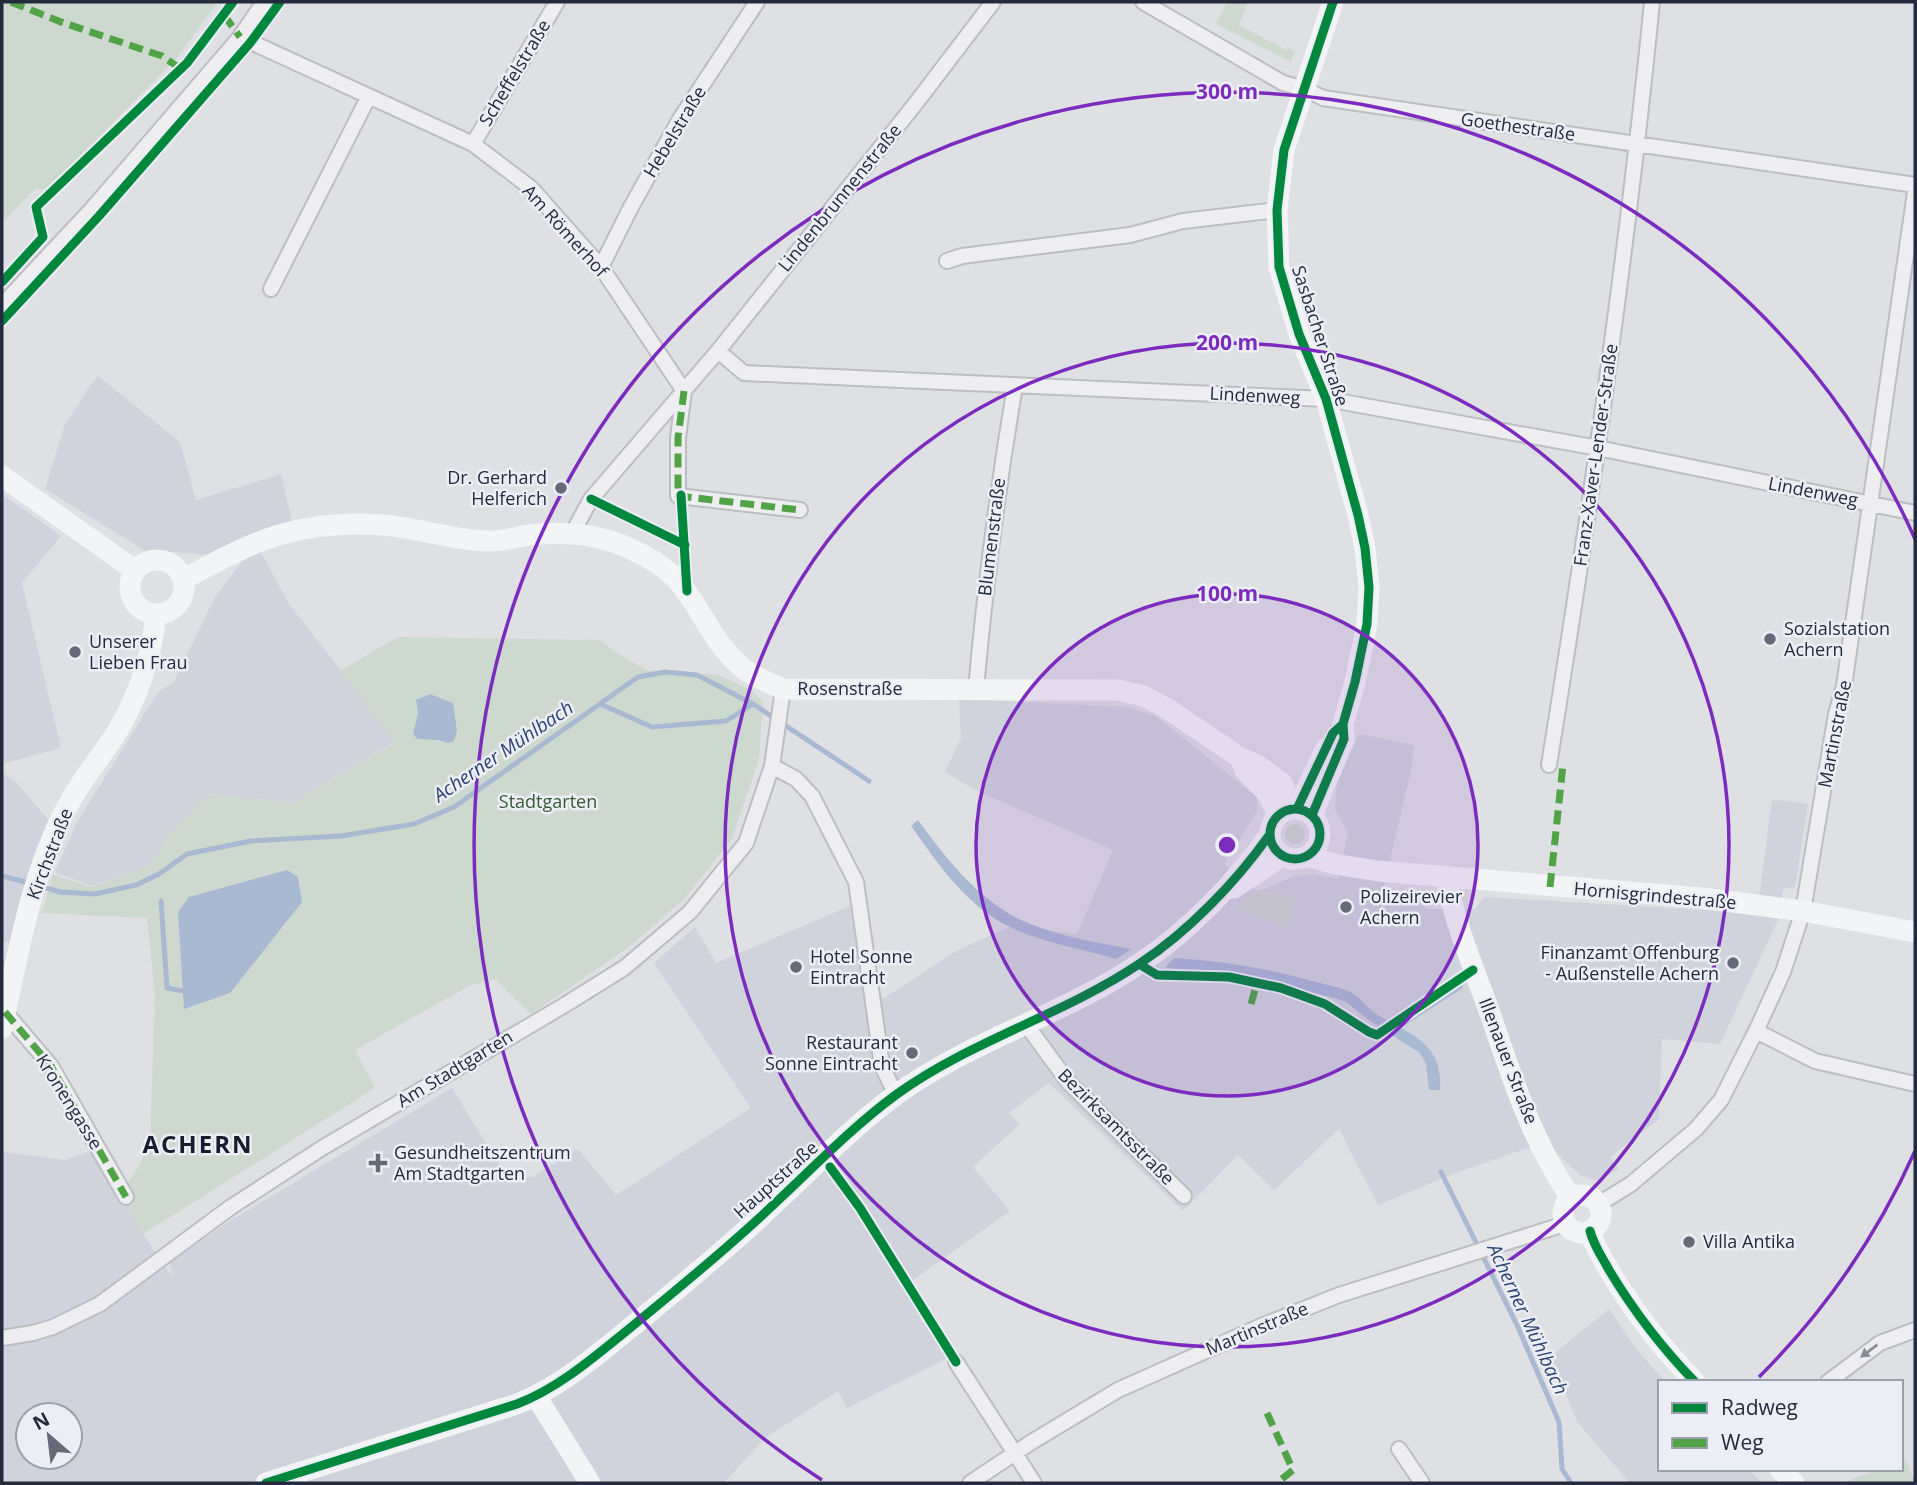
<svg xmlns="http://www.w3.org/2000/svg" width="1917" height="1485" font-family="'Open Sans',sans-serif">
  <rect width="100%" height="100%" fill="#dfe0e4"/>
  <path fill="#d0d3db" fill-rule="evenodd" d="M98,376L180,442L196,500L281,474L292,522L253,538L289,604L396,741L292,803L210,794L170,833L151,865L92,886L55,872L77,822L159,691L173,683L215,597L244,559L178,552H147L45,489L64,427L87,390Z
    M2,494L61,536L22,583L61,748L2,764Z
    M959,699L1129,707L1157,717L1257,797V812L1224,864L1258,892L1294,876L1313,874L1338,879L1348,833L1335,809L1337,783L1359,734L1414,745L1412,767L1383,889L1414,896L1426,909H1475L1484,897L1754,913L1760,891L1772,799L1808,804L1795,887L1783,889L1779,918L1720,1044L1662,1039L1659,1119L1610,1157L1619,1169L1598,1181L1581,1176L1545,1142L1455,1173L1378,1205L1339,1129L1274,1190L1238,1155L1183,1211L1049,1083L1009,1113L1020,1124L973,1167L1010,1211L906,1285L948,1358L847,1408L838,1391L765,1438L724,1483H2V1152L65,1160L94,1150L143,1234L173,1278L170,1263L228,1222L452,1088L506,1176L533,1177L578,1149L616,1195L751,1108L654,963L695,927L716,963L850,906L865,1002L884,998L958,950L1011,926L1077,934L1113,850L975,790L945,772L961,738ZM28,1415H70V1457H28Z
    M2,773L15,781L48,819L23,891L11,943L2,941Z
    M1609,1309L1636,1349L1666,1382H1660V1469H1748L1762,1483H1630L1577,1422L1551,1356Z"/>
  <path fill="#cdd8cf" d="M2,2H218L176,59L46,190L35,189L2,223Z
    M1227,2H1248L1239,25L1286,50L1288,48L1295,51L1291,62L1216,24Z
    M398,637L600,640L617,653L646,670L719,675L751,690L763,702L759,759L732,839L682,901L626,949L531,1014L495,979L469,986L355,1050L375,1088L143,1234L120,1195L140,1164L150,1137L155,997L147,918L42,913L53,875L92,887L150,865L170,833L210,794L292,803L396,742L340,671Z
    M1285 834a10 10 0 1 1 20 0a10 10 0 1 1-20 0Z
    M1258,890L1296,897L1288,929L1236,908Z
    M1906,1460L1915,1483H1842L1880,1469H1901V1462Z"/>
  <path fill="#aab9d2" d="M430,694L453,703L457,731L454,741L448,743L439,740L417,739L413,734L418,713L416,700Z
    M918,820C945,857 975,896 1017,918C1051,935 1094,942 1131,949L1116,959C1082,949 1044,943 1012,928C967,907 939,865 911,826Z
    M287,870L298,877L302,902L230,993L184,1009L178,912L189,897Z
    M1175,958C1221,961 1266,968 1312,981C1323,984 1336,986 1348,991C1360,996 1369,1011 1381,1017C1415,1036 1443,1045 1440,1090H1429L1426,1064L1420,1053L1370,1021L1345,1001L1286,985L1232,974L1166,968V966Z"/>
  <g fill="none" stroke-linecap="round" stroke-linejoin="round">
    <path stroke="#aab9d2" stroke-width="5" d="M600,704L652,727L726,721L753,704
      M2,876L29,883
      M39,886L60,892L95,894L136,885L159,874L187,854L251,841L341,836L414,824L454,807L638,677L665,672L697,675L753,704L869,781
      M161,901L167,988L183,991
      M1393,1030L1460,987
      M1441,1172L1517,1325L1559,1422L1562,1469L1571,1483"/>
    <defs>
      <path id="street" d="M1143,2L1283,83L1305,89L1323,98L1915,185
        M240,37L473,144L531,188L601,267L684,391L678,438V496L800,510
        M473,144L557,2
        M947,261L962,256L1130,235L1183,221L1277,210
        M601,267L631,207L680,119L757,2
        M271,289L369,96
        M2,305L91,210L240,37L264,2
        M718,351L744,373L1326,399L1598,448L1915,513
        M573,532L591,499L718,351L916,103L993,2
        M976,689C985,587 998,486 1015,386
        M1549,765C1590,511 1627,257 1652,2
        M772,766L796,779L812,796L856,882L882,1066L896,1095
        M5,1012L51,1066L126,1197
        M1025,1023L1069,1083L1184,1196
        M1756,1031L1815,1061L1915,1084
        M1599,1204L1631,1184L1696,1129L1721,1100L1756,1031L1783,972L1803,911L1836,714L1844,686L1915,192
        M2,1338L33,1333L53,1327L100,1304L231,1207L322,1148L563,1006L624,968L643,952L690,912L746,843L772,766L783,689
        M956,1362L1034,1483
        M1828,1382L1880,1343L1915,1330
        M1399,1449L1422,1483
        M970,1483L1030,1443L1118,1390L1266,1324L1339,1295L1565,1224"/>
    </defs>
    <use href="#street" stroke="#bdbec2" stroke-width="18"/>
    <use href="#street" stroke="#eeeef1" stroke-width="14"/>
    <path stroke="#f3f4f5" stroke-width="21" d="M2,476L136,571
      M130 587a27 27 0 1 1 54 0a27 27 0 1 1-54 0Z
      M183,580C252,540 301,519 383,525C418,528 452,540 487,541C501,542 515,537 529,535C578,530 613,536 655,562C694,585 703,630 734,660C748,675 765,681 783,689L1118,690L1144,696L1168,709L1239,757L1257,765L1281,782L1294,809
      M1242,762L1245,770L1266,792L1279,815
      M1270 834a25 25 0 1 1 50 0a25 25 0 1 1-50 0Z
      M1297,809L1326,748
      M1312,815L1344,739L1343,724L1355,682L1367,624L1369,587L1365,548L1358,515L1326,399L1299,334L1279,267L1277,210L1284,150L1333,2
      M1307,856L1334,864L1378,871L1702,898L1803,911L1915,932
      M1446,878C1455,925 1475,971 1491,1016C1512,1078 1533,1143 1571,1198
      M1234,888L1282,856
      M2,1028C18,954 31,874 67,807C80,782 99,759 115,735C137,701 152,655 156,614
      M1563 1214a19 19 0 1 1 38 0a19 19 0 1 1-38 0Z
      M1590,1231C1594,1246 1602,1257 1609,1270C1633,1310 1662,1348 1695,1382
      M536,1396L590,1483
      M1780,1469L1794,1483
      M266,1483L517,1404C561,1387 599,1353 635,1324C681,1286 728,1248 771,1207C812,1169 852,1127 897,1094C972,1040 1063,1015 1139,964C1188,932 1236,882 1270,834"/>
    <path stroke="#50a446" stroke-width="7" stroke-dasharray="14 7" stroke-linecap="butt" d="M11,2L61,22L162,56L181,69
      M224,15L240,37
      M684,391L678,438V496L800,510
      M1550,887L1563,765
      M1251,1004L1257,983
      M5,1012L51,1066L126,1197
      M1267,1413L1293,1470L1277,1483"/>
    <defs>
      <path id="cycleway" d="M2,282L43,237L36,207L187,63L233,2
        M2,321L99,216L250,43L280,2
        M681,495L687,591
        M591,499L685,545
        M1270 834a25 25 0 1 1 50 0a25 25 0 1 1-50 0Z
        M1297,809L1333,733L1343,724
        M1312,815L1344,739L1343,724L1355,682L1367,624L1369,587L1365,548L1358,515L1326,399L1299,334L1279,267L1277,210L1284,150L1333,2
        M1139,964L1157,975L1229,977L1281,988L1325,1004L1369,1032L1377,1035L1473,970
        M830,1167L860,1208L956,1362
        M1590,1231C1594,1246 1602,1257 1609,1270C1633,1310 1662,1348 1695,1382
        M266,1483L517,1404C561,1387 599,1353 635,1324C681,1286 728,1248 771,1207C812,1169 852,1127 897,1094C972,1040 1063,1015 1139,964C1188,932 1236,882 1270,834"/>
    </defs>
    <use href="#cycleway" stroke="#ebeef5" stroke-width="13"/>
    <use href="#cycleway" stroke="#00873e" stroke-width="9"/>
  </g>
  <defs><path id="oneway-solid" d="M-6-.8H1V-3.2L6.5 0L1 3.2V.8H-6Z" transform="scale(1.75)"/></defs>
  <use fill="#8a8c98" href="#oneway-solid" transform="translate(1869 1351) rotate(143)"/>
  <circle cx="1227" cy="845" r="251" fill="#7b2cbf" fill-opacity=".12"/>
  <g fill="none" stroke="#7b2cbf" stroke-width="3.5">
    <circle cx="1227" cy="845" r="251"/>
    <circle cx="1227" cy="845" r="502"/>
    <path d="M1915 1151A753 753 0 0 1 1759 1377M822 1480A753 753 0 1 1 1915 539"/>
  </g>
  <g fill="#666a78" stroke="#ebeef5" stroke-width="2.5">
    <circle cx="561" cy="488" r="7"/>
    <circle cx="1770" cy="639" r="7"/>
    <circle cx="75" cy="652" r="7"/>
    <circle cx="1346" cy="907" r="7"/>
    <circle cx="1733" cy="963" r="7"/>
    <circle cx="796" cy="967" r="7"/>
    <circle cx="912" cy="1053" r="7"/>
    <path d="M374.5 1152.5h7v7h7v7h-7v7h-7v-7h-7v-7h7z"/>
    <circle cx="1689" cy="1242" r="7"/>
  </g>
  <g text-anchor="middle" stroke-width="5" stroke-linejoin="round" paint-order="stroke">
    <g font-size="18" fill="#252b3e" stroke="#ebeef5">
      <text transform="translate(515 73) rotate(-59)" y="6">Scheffelstraße</text>
      <text transform="translate(1518 127) rotate(8)" y="6">Goethestraße</text>
      <text transform="translate(675 132) rotate(-59)" y="6">Hebelstraße</text>
      <text transform="translate(840 198) rotate(-51)" y="6">Lindenbrunnenstraße</text>
      <text transform="translate(565 231) rotate(48)" y="6">Am Römerhof</text>
      <text transform="translate(1320 336) rotate(72)" y="6">Sasbacher Straße</text>
      <text transform="translate(1255 396) rotate(3)" y="6">Lindenweg</text>
      <text transform="translate(1596 455) rotate(-82)" y="6">Franz-Xaver-Lender-Straße</text>
      <text transform="translate(1813 492) rotate(11)" y="6">Lindenweg</text>
      <text transform="translate(992 537) rotate(-83)" y="6">Blumenstraße</text>
      <text x="850" y="695">Rosenstraße</text>
      <text transform="translate(1835 734) rotate(-79)" y="6">Martinstraße</text>
      <text transform="translate(50 854) rotate(-69)" y="6">Kirchstraße</text>
      <text transform="translate(1655 896) rotate(5)" y="6">Hornisgrindestraße</text>
      <text transform="translate(1508 1061) rotate(69)" y="6">Illenauer Straße</text>
      <text transform="translate(455 1069) rotate(-31)" y="6">Am Stadtgarten</text>
      <text transform="translate(69 1102) rotate(58)" y="6">Kronengasse</text>
      <text transform="translate(1116 1127) rotate(45)" y="6">Bezirksamtsstraße</text>
      <text transform="translate(776 1180) rotate(-42)" y="6">Hauptstraße</text>
      <text transform="translate(1257 1329) rotate(-23)" y="6">Martinstraße</text>
    </g>
    <g font-size="18" fill="#252b3e" stroke="#ebeef5" text-anchor="start">
      <text x="547" y="484" text-anchor="end">Dr. Gerhard<tspan x="547" dy="21">Helferich</tspan></text>
      <text x="1784" y="635">Sozialstation<tspan x="1784" dy="21">Achern</tspan></text>
      <text x="89" y="648">Unserer<tspan x="89" dy="21">Lieben Frau</tspan></text>
      <text x="1360" y="903">Polizeirevier<tspan x="1360" dy="21">Achern</tspan></text>
      <text x="1719" y="959" text-anchor="end">Finanzamt Offenburg<tspan x="1719" dy="21">- Außenstelle Achern</tspan></text>
      <text x="810" y="963">Hotel Sonne<tspan x="810" dy="21">Eintracht</tspan></text>
      <text x="898" y="1049" text-anchor="end">Restaurant<tspan x="898" dy="21">Sonne Eintracht</tspan></text>
      <text x="394" y="1159">Gesundheitszentrum<tspan x="394" dy="21">Am Stadtgarten</tspan></text>
      <text x="1703" y="1248">Villa Antika</text>
    </g>
    <g font-size="18" fill="#345b32" stroke="#ebeef5">
      <text x="548" y="808">Stadtgarten</text>
    </g>
    <g font-size="19" font-style="italic" fill="#2d4474" stroke="#ebeef5">
      <text transform="translate(503 751) rotate(-34)" y="7">Acherner Mühlbach</text>
      <text transform="translate(1528 1319) rotate(65)" y="7">Acherner Mühlbach</text>
    </g>
    <g font-size="24" font-weight="bold" letter-spacing="2" fill="#181c2f" stroke="#ebeef5">
      <text x="198" y="1153">ACHERN</text>
    </g>
  </g>
  <circle cx="1227" cy="845" r="10" fill="#7b2cbf" stroke="#ebeef5" stroke-width="3.5"/>
  <g font-size="21" text-anchor="middle" font-weight="bold" fill="#7b2cbf" stroke="#ebeef5" stroke-width="5" stroke-linejoin="round" paint-order="stroke">
    <text x="1227" y="99">300 m</text>
    <text x="1227" y="350">200 m</text>
    <text x="1227" y="601">100 m</text>
  </g>
  <rect width="1917" height="1485" fill="none" stroke="#252b3e" stroke-width="7"/>
  <rect x="1658" y="1380" width="245" height="91" fill="#ebeef5" stroke="#9ca0ac" stroke-width="2"/>
  <rect x="1672" y="1403" width="35" height="10" fill="#00873e" stroke="#9ca0ac" stroke-width="2"/>
  <text x="1721" y="1415" font-size="21" fill="#252b3e">Radweg</text>
  <rect x="1672" y="1438" width="35" height="10" fill="#50a446" stroke="#9ca0ac" stroke-width="2"/>
  <text x="1721" y="1450" font-size="21" fill="#252b3e">Weg</text>
  <g transform="translate(49 1436) rotate(332)"><circle r="33" fill="#ebeef5" stroke="#9ca0ac" stroke-width="2"/>
  <path d="M0-5L12 26L0 18L-12 26Z" fill="#666a78"/>
  <text y="-10" font-size="19" font-weight="bold" text-anchor="middle" fill="#252b3e">N</text>
  </g>
</svg>
